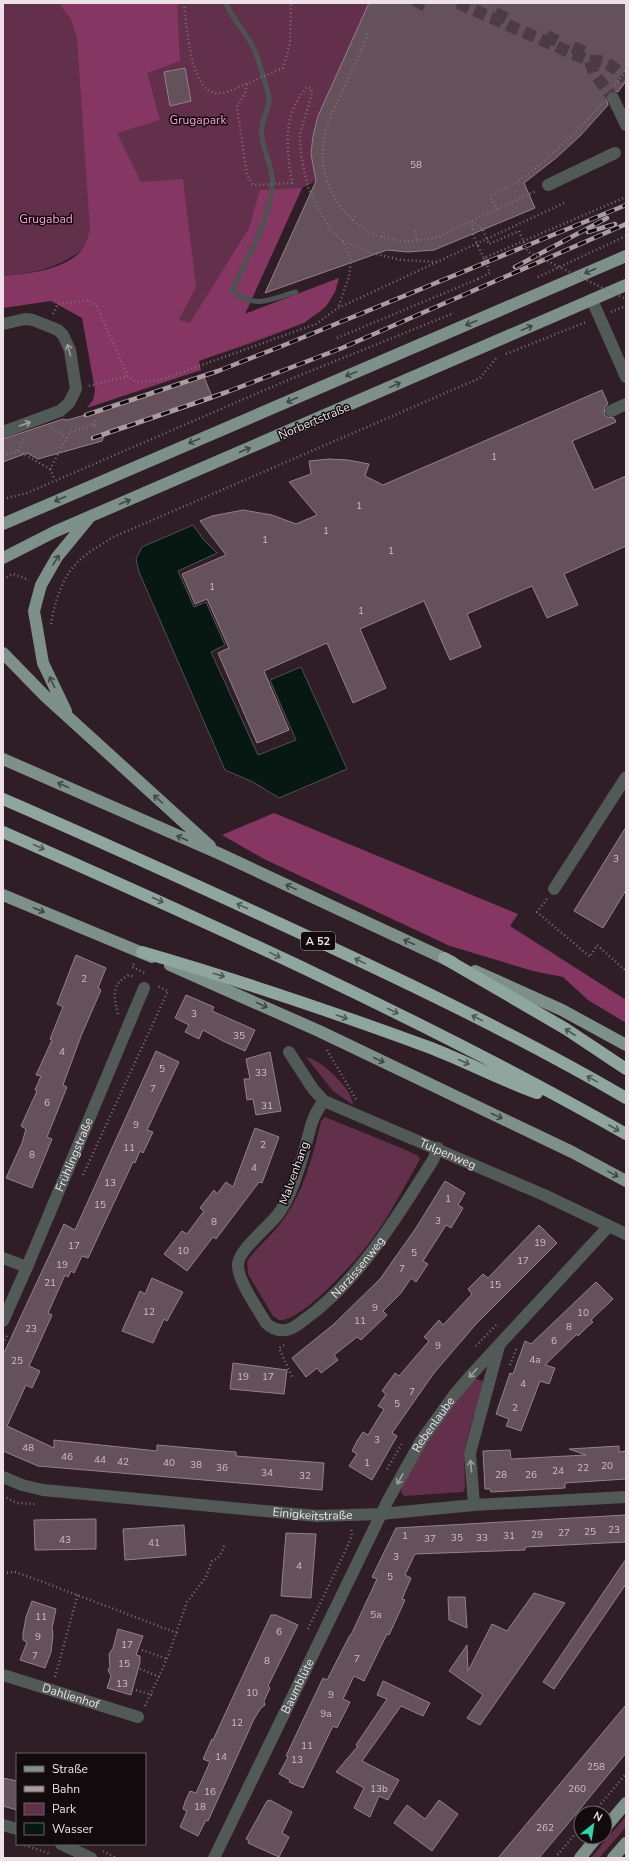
<svg xmlns="http://www.w3.org/2000/svg" width="629" height="1861" font-family="'Nunito Sans',sans-serif">
  <rect width="100%" height="100%" fill="#2f1e26"/>
  <path fill="#62304a" d="M3,3H369L315,128L311,154L316,181L302,188L245,314L339,278C336,288 333,297 327,305C310,327 227,351 198,361L82,250C54,270 36,272 3,276Z
    M306,1057C320,1059 353,1089 353,1105L333,1091Z
    M325,1117L406,1150L418,1156L420,1159C402,1191 385,1225 362,1252C348,1269 299,1323 279,1320L273,1316L248,1274L247,1261C256,1248 270,1237 280,1224C303,1195 313,1156 321,1121Z
    M475,1379L486,1382L472,1421L464,1451L465,1488L463,1492L404,1496L401,1492C408,1461 453,1404 475,1379Z
    M626,1816V1827L599,1858H591Z"/>
  <path fill="#863663" d="M59,3H177L180,61L147,73L160,120L117,133L141,182L183,179L196,287L179,320L190,323L249,228L260,190L302,188L245,314L339,278L335,292L326,306L304,323L199,361L201,370L87,408L93,400L95,390L82,318L51,301L3,308V276C29,273 63,271 82,250C86,246 88,236 90,230L77,38L71,19Z
    M274,813L518,914L510,926L626,1000V1023L588,1000L563,977L533,971L450,946L264,859L222,835Z"/>
  <path fill="#071712" stroke="#4c5452" d="M193,525L203,539L217,553L178,571L194,607L206,602L225,645L211,652L258,755L296,740L270,680L301,667L347,769L279,798L253,782L225,770L139,572L136,559L142,547Z"/>
  <g fill="none" stroke-linecap="round" stroke-linejoin="round">
    <path stroke="#4c5452" stroke-width="5" d="M226,3C232,19 245,31 253,47C257,55 270,94 269,102C268,111 263,118 262,125C259,143 270,160 272,176C275,211 247,259 232,290C255,310 269,299 296,292"/>
  </g>
  <path fill="#64515a" stroke="#96808a" d="M369,3H626V81L618,92L613,91L607,93L606,98L608,105L580,136L556,158L524,183L535,208L434,250L408,252L387,250L265,293L316,181L311,154L313,136L318,116Z
    M185,68L191,101L170,106L164,72Z
    M204,377L213,399L125,429L124,425L106,431L102,441L38,459L27,453L3,462V439L63,419L67,420L118,406L117,404Z
    M602,390L608,404L605,407L604,414L607,417L614,418L616,422L572,441L594,490L626,476V546L564,574L578,605L547,618L532,586L467,614L481,647L450,660L424,601L360,629L386,688L353,703L327,643L264,671L289,730L257,743L218,653L229,648L207,599L195,604L182,574L226,555L200,521L212,516L243,510L272,515L296,524L317,515L289,482L311,474L309,461L329,459L348,460L369,464L365,476L383,485Z
    M626,827V890L603,928L574,911Z
    M76,955L106,968L98,988L101,990L81,1036L63,1085L67,1087L47,1137L52,1139L32,1188L6,1178L22,1143L26,1129L21,1126L37,1091L35,1090L41,1076L36,1075L52,1040L50,1039L63,1007L57,1004Z
    M186,995L214,1007L212,1011L255,1030L245,1051L223,1041L203,1030L199,1039L185,1032L189,1025L175,1018Z
    M156,1051L179,1062L147,1130L153,1132L143,1153L140,1151L135,1163L133,1162L88,1258L82,1256L74,1273L71,1271L68,1277L65,1275L48,1313L52,1315L29,1366L40,1371L32,1388L26,1385L7,1426L54,1448V1440L157,1451V1445L236,1452V1456L324,1463L322,1490L38,1466L3,1451V1355L64,1224L75,1230Z
    M270,1052L281,1111L256,1115L253,1099L247,1100L244,1079H250L246,1059Z
    M255,1128L279,1137L262,1183L259,1182L216,1239L213,1237L187,1271L164,1254L182,1231L187,1234L204,1211L200,1208L214,1190L217,1194L226,1182L233,1187Z
    M445,1181L465,1193L458,1205L463,1208L451,1228L446,1225L423,1261L428,1264L416,1282L411,1278L401,1293L383,1311L387,1315L361,1340L357,1337L334,1355L338,1360L321,1373L317,1368L306,1377L292,1358L334,1324L380,1279L416,1228Z
    M539,1225L557,1243L476,1324L434,1373L392,1433L397,1436L372,1480L349,1466L357,1454L352,1451L357,1441L363,1432L368,1435L384,1409L378,1406L386,1394L382,1391L395,1373L399,1376L429,1341L424,1337L439,1320L443,1325L472,1294L468,1289L483,1274L488,1278Z
    M152,1278L183,1292L167,1321L164,1319L153,1343L122,1331L140,1291L145,1294Z
    M596,1282L613,1299L591,1320L593,1322L586,1328L578,1336L577,1334L545,1365L555,1368L549,1384L540,1381L521,1431L506,1426L509,1419L496,1414L510,1373L513,1374L525,1341L531,1344Z
    M233,1363L287,1370L284,1394L230,1389Z
    M619,1446V1452L626,1451V1479L565,1483V1488L491,1492L490,1489H485L483,1451L510,1450L511,1459L586,1455L569,1449Z
    M626,1515V1542L525,1547V1550L415,1554L405,1575L411,1578L402,1599L405,1600L389,1635L387,1634L364,1681L354,1676L343,1699L350,1702L337,1728L333,1726L303,1788L289,1782L290,1780L279,1774L288,1757L286,1756L323,1678L327,1680L350,1635H351L377,1579L372,1577L396,1528Z
    M96,1519V1549L35,1550L34,1520Z
    M184,1525L186,1555L125,1560L123,1529Z
    M286,1533L316,1534L311,1598L281,1596Z
    M626,1559V1584L554,1689L543,1682Z
    M534,1593L565,1603L480,1725L467,1718L483,1695L449,1671L467,1645L468,1671L492,1624L507,1631Z
    M448,1597H465L467,1628L449,1620Z
    M32,1601L56,1609L52,1628L53,1635L51,1652L45,1668L20,1660L27,1642L23,1640V1634L26,1617Z
    M271,1615H276L298,1625L268,1686L270,1688L264,1701L265,1705L261,1708L254,1719L208,1821L206,1820L198,1836L180,1827L187,1811L183,1809L185,1802L190,1791L196,1793L210,1762L203,1759L212,1739L213,1740Z
    M118,1629L143,1636L136,1655L140,1656V1662L131,1695L107,1688L111,1676L108,1670L110,1667L109,1654L113,1648Z
    M383,1681L430,1703L423,1716L401,1706L362,1761L399,1780L388,1800L379,1796L370,1817L354,1808L364,1788L336,1772L358,1746L356,1745L387,1699L377,1695Z
    M626,1705V1753L566,1826L539,1858H498Z
    M3,1778L17,1781V1810L3,1806Z
    M270,1800L292,1812L282,1833L289,1837L279,1857L248,1843L249,1841L246,1839L267,1801Z
    M439,1800L458,1814L432,1851L394,1823L407,1805L425,1819Z"/>
  <g fill="none" stroke-linecap="round" stroke-linejoin="round">
    <path stroke="#4c3b43" stroke-width="12" stroke-dasharray="12 6" stroke-linecap="butt" d="M458,3L590,61C606,59 615,68 626,79
      M417,8L420,3
      M498,21L504,9
      M549,44L555,31
      M576,55L581,44
      M590,61L594,73L613,98"/>
    <path stroke="#7d6f76" stroke-width="2.5" stroke-dasharray="1 3" stroke-linecap="butt" d="M184,3C186,24 190,84 212,92C217,94 222,93 227,92L283,68L290,43L291,3
      M368,34C360,53 352,71 343,90C337,104 328,119 325,134C317,169 331,204 359,225C382,243 413,244 440,236L536,191
      M247,84L245,93L237,107L247,175L253,185L292,183C287,148 281,117 307,87L311,88L312,93L300,134L301,155L308,187L330,230L343,241L351,261L349,277L338,308
      M615,85L626,71
      M497,210L490,196C502,190 514,184 525,176C553,155 579,130 602,103
      M352,220L356,214
      M415,231L417,241
      M473,234L472,221L483,230
      M382,237L385,229
      M343,241L368,252L401,260L439,262
      M478,246L484,258
      M538,277L626,236
      M611,312L626,306
      M53,314L58,304L89,300L97,307L128,376L136,382L160,380L316,324L338,308L564,203
      M337,338L478,279
      M506,354L586,322
      M89,386L128,376
      M96,421L92,425L97,428
      M52,429L67,438
      M18,451L24,439
      M3,456L18,451L50,469L70,432L97,424
      M50,469L55,480
      M3,499L27,493L281,383L454,313
      M3,579L13,574L29,580
      M51,624C55,600 63,574 82,558C91,550 102,545 111,538L480,378L497,357
      M547,899L537,912L590,957L597,945L626,971
      M134,964L132,967L145,973
      M118,1014C114,996 110,985 129,975L135,977
      M327,1050L356,1099
      M83,1175L168,991L157,986
      M3,1344L8,1333
      M284,1345L279,1348L293,1379
      M476,1346L496,1325
      M510,1365L517,1347
      M387,1469L403,1442
      M3,1496L17,1503L35,1504
      M3,1573L15,1572L35,1579L177,1633
      M308,1629L349,1543L352,1535L351,1528
      M142,1650L167,1659
      M140,1669L160,1677
      M55,1677L78,1594
      M136,1690L152,1695
      M145,1706L167,1659L187,1602L206,1577L212,1561C220,1558 222,1552 225,1544
      M593,1813L626,1774
      M21,1844L51,1854
      M103,1851L116,1858
      M555,1858L581,1827"/>
    <g stroke="#515a57" stroke-width="12">
      <path d="M613,98L626,125"/>
      <path d="M548,185L615,153"/>
      <path d="M592,300L626,377"/>
      <path d="M3,324L25,319L33,320L58,330L63,335L70,350L76,389L69,403L60,411L3,432"/>
      <path d="M611,411L626,404"/>
      <path d="M554,889L626,777"/>
      <path id="s1" d="M289,1052L313,1089L324,1101L544,1195L626,1234"/>
      <path id="s2" d="M324,1101C313,1114 310,1128 306,1145C299,1167 293,1193 279,1213C270,1226 239,1249 238,1264C237,1280 258,1309 266,1323C271,1328 278,1331 286,1330C293,1329 299,1324 304,1320C359,1281 397,1217 433,1160L438,1148"/>
      <path d="M3,1258L27,1267"/>
      <path id="s3" d="M3,1321L27,1267L144,988"/>
      <path id="s4" d="M3,1477L22,1485L43,1490L317,1516L381,1514L474,1505L626,1497"/>
      <path d="M474,1505L470,1453L499,1346"/>
      <path id="s5" d="M3,1675L138,1717"/>
      <path d="M3,1825L17,1829"/>
      <path d="M61,1844L91,1858"/>
      <path id="s6" d="M214,1858L387,1502L421,1441L454,1395L472,1374L609,1226"/>
    </g>
    <path stroke="#7d9089" stroke-width="12" d="M3,524L626,256
      M3,558L54,532L626,285
      M3,653L45,696L210,846
      M66,711L43,663L34,611L41,585L57,557L89,518
      M3,759L218,853L452,962
      M3,895L152,957
      M170,965L319,1031L572,1152L626,1181
      M475,971L562,1010L626,1045
      M605,1828L626,1803
      M580,1858L597,1837
      M613,1858L626,1843"/>
    <path stroke="#8ea69d" stroke-width="12" d="M3,799C93,838 183,879 272,920C392,975 512,1032 626,1098
      M3,832C214,925 425,1020 626,1134
      M142,952C239,980 336,1013 431,1048C467,1062 501,1080 537,1093
      M444,958L566,1029L626,1069"/>
    <defs>
      <path id="rail" d="M588,232L615,224
        M515,267L607,218
        M86,415L218,371L282,346L626,205
        M93,438L227,392L342,348L626,224"/>
    </defs>
    <use href="#rail" stroke="#aa9ca2" stroke-width="4.5"/>
    <use href="#rail" stroke="#120b0e" stroke-width="3" stroke-dasharray="9" stroke-linecap="butt"/>
    <path stroke="#7d6f76" stroke-width="2.5" stroke-dasharray="1 3" stroke-linecap="butt" d="M483,230L489,244L519,231L528,252L626,299
      M473,234L478,246
      M478,279L490,273L484,258L626,197"/>
  </g>
  <defs><path id="oneway-shaft" d="M-6 0H5M1.5-3L5.5 0L1.5 3" fill="none" stroke-width="1.6" stroke-linecap="round" stroke-linejoin="round"/></defs>
  <g stroke="#424745">
    <use href="#oneway-shaft" transform="translate(590 271) rotate(157)"/>
    <use href="#oneway-shaft" transform="translate(471 323) rotate(157)"/>
    <use href="#oneway-shaft" transform="translate(527 328) rotate(-23)"/>
    <use href="#oneway-shaft" transform="translate(351 374) rotate(157)"/>
    <use href="#oneway-shaft" transform="translate(395 385) rotate(-24)"/>
    <use href="#oneway-shaft" transform="translate(292 400) rotate(156)"/>
    <use href="#oneway-shaft" transform="translate(194 441) rotate(157)"/>
    <use href="#oneway-shaft" transform="translate(245 450) rotate(-23)"/>
    <use href="#oneway-shaft" transform="translate(60 499) rotate(156)"/>
    <use href="#oneway-shaft" transform="translate(125 502) rotate(-23)"/>
    <use href="#oneway-shaft" transform="translate(56 560) rotate(-58)"/>
    <use href="#oneway-shaft" transform="translate(52 682) rotate(-116)"/>
    <use href="#oneway-shaft" transform="translate(63 785) rotate(-156)"/>
    <use href="#oneway-shaft" transform="translate(158 799) rotate(-138)"/>
    <use href="#oneway-shaft" transform="translate(182 838) rotate(-156)"/>
    <use href="#oneway-shaft" transform="translate(291 887) rotate(-155)"/>
    <use href="#oneway-shaft" transform="translate(39 910) rotate(23)"/>
    <use href="#oneway-shaft" transform="translate(409 942) rotate(-155)"/>
    <use href="#oneway-shaft" transform="translate(262 1005) rotate(25)"/>
    <use href="#oneway-shaft" transform="translate(379 1060) rotate(25)"/>
    <use href="#oneway-shaft" transform="translate(497 1116) rotate(25)"/>
    <use href="#oneway-shaft" transform="translate(613 1174) rotate(29)"/>
  </g>
  <g stroke="#9f9e9f">
    <use href="#oneway-shaft" transform="translate(69 350) rotate(-106)"/>
    <use href="#oneway-shaft" transform="translate(25 424) rotate(-19)"/>
    <use href="#oneway-shaft" transform="translate(473 1373) rotate(132)"/>
    <use href="#oneway-shaft" transform="translate(471 1466) rotate(-95)"/>
    <use href="#oneway-shaft" transform="translate(400 1479) rotate(119)"/>
  </g>
  <g stroke="#505856">
    <use href="#oneway-shaft" transform="translate(39 847) rotate(24)"/>
    <use href="#oneway-shaft" transform="translate(158 900) rotate(24)"/>
    <use href="#oneway-shaft" transform="translate(242 906) rotate(-155)"/>
    <use href="#oneway-shaft" transform="translate(275 955) rotate(26)"/>
    <use href="#oneway-shaft" transform="translate(360 961) rotate(-154)"/>
    <use href="#oneway-shaft" transform="translate(219 975) rotate(16)"/>
    <use href="#oneway-shaft" transform="translate(393 1011) rotate(26)"/>
    <use href="#oneway-shaft" transform="translate(342 1017) rotate(19)"/>
    <use href="#oneway-shaft" transform="translate(477 1018) rotate(-154)"/>
    <use href="#oneway-shaft" transform="translate(570 1032) rotate(-147)"/>
    <use href="#oneway-shaft" transform="translate(464 1062) rotate(24)"/>
    <use href="#oneway-shaft" transform="translate(592 1079) rotate(-151)"/>
    <use href="#oneway-shaft" transform="translate(614 1128) rotate(30)"/>
  </g>
  <g text-anchor="middle" stroke-width="3" stroke-linejoin="round" paint-order="stroke">
    <g font-size="10" fill="#cbbdc4">
      <text x="416" y="168">58</text>
      <text x="494" y="460">1</text>
      <text x="359" y="509">1</text>
      <text x="326" y="534">1</text>
      <text x="265" y="543">1</text>
      <text x="391" y="554">1</text>
      <text x="212" y="590">1</text>
      <text x="361" y="614">1</text>
      <text x="616" y="862">3</text>
      <text x="84" y="982">2</text>
      <text x="194" y="1017">3</text>
      <text x="239" y="1039">35</text>
      <text x="62" y="1055">4</text>
      <text x="162" y="1072">5</text>
      <text x="261" y="1076">33</text>
      <text x="153" y="1092">7</text>
      <text x="47" y="1106">6</text>
      <text x="267" y="1109">31</text>
      <text x="136" y="1128">9</text>
      <text x="263" y="1148">2</text>
      <text x="129" y="1151">11</text>
      <text x="32" y="1158">8</text>
      <text x="254" y="1171">4</text>
      <text x="110" y="1186">13</text>
      <text x="448" y="1202">1</text>
      <text x="100" y="1208">15</text>
      <text x="438" y="1224">3</text>
      <text x="214" y="1225">8</text>
      <text x="540" y="1246">19</text>
      <text x="74" y="1249">17</text>
      <text x="183" y="1254">10</text>
      <text x="414" y="1256">5</text>
      <text x="523" y="1264">17</text>
      <text x="62" y="1268">19</text>
      <text x="402" y="1272">7</text>
      <text x="50" y="1286">21</text>
      <text x="495" y="1288">15</text>
      <text x="375" y="1311">9</text>
      <text x="149" y="1315">12</text>
      <text x="583" y="1316">10</text>
      <text x="360" y="1324">11</text>
      <text x="569" y="1330">8</text>
      <text x="31" y="1332">23</text>
      <text x="554" y="1344">6</text>
      <text x="438" y="1349">9</text>
      <text x="535" y="1363">4a</text>
      <text x="17" y="1364">25</text>
      <text x="243" y="1380">19</text>
      <text x="268" y="1380">17</text>
      <text x="523" y="1387">4</text>
      <text x="412" y="1395">7</text>
      <text x="397" y="1407">5</text>
      <text x="515" y="1411">2</text>
      <text x="377" y="1443">3</text>
      <text x="28" y="1451">48</text>
      <text x="67" y="1460">46</text>
      <text x="100" y="1463">44</text>
      <text x="123" y="1465">42</text>
      <text x="169" y="1466">40</text>
      <text x="367" y="1466">1</text>
      <text x="196" y="1468">38</text>
      <text x="607" y="1469">20</text>
      <text x="222" y="1471">36</text>
      <text x="583" y="1471">22</text>
      <text x="558" y="1474">24</text>
      <text x="267" y="1476">34</text>
      <text x="501" y="1478">28</text>
      <text x="531" y="1478">26</text>
      <text x="305" y="1479">32</text>
      <text x="614" y="1533">23</text>
      <text x="590" y="1535">25</text>
      <text x="564" y="1536">27</text>
      <text x="537" y="1538">29</text>
      <text x="405" y="1539">1</text>
      <text x="509" y="1539">31</text>
      <text x="457" y="1541">35</text>
      <text x="482" y="1541">33</text>
      <text x="430" y="1542">37</text>
      <text x="65" y="1543">43</text>
      <text x="154" y="1546">41</text>
      <text x="396" y="1560">3</text>
      <text x="299" y="1569">4</text>
      <text x="390" y="1580">5</text>
      <text x="376" y="1618">5a</text>
      <text x="41" y="1620">11</text>
      <text x="279" y="1635">6</text>
      <text x="38" y="1640">9</text>
      <text x="127" y="1648">17</text>
      <text x="35" y="1659">7</text>
      <text x="357" y="1662">7</text>
      <text x="267" y="1664">8</text>
      <text x="124" y="1667">15</text>
      <text x="122" y="1687">13</text>
      <text x="252" y="1696">10</text>
      <text x="331" y="1698">9</text>
      <text x="326" y="1717">9a</text>
      <text x="237" y="1726">12</text>
      <text x="307" y="1749">11</text>
      <text x="221" y="1760">14</text>
      <text x="297" y="1763">13</text>
      <text x="596" y="1770">258</text>
      <text x="379" y="1792">13b</text>
      <text x="577" y="1792">260</text>
      <text x="210" y="1795">16</text>
      <text x="200" y="1810">18</text>
      <text x="545" y="1831">262</text>
    </g>
    <rect fill="#120b0e" stroke="#aba1a6" stroke-width="1" x="301" y="932" width="34" height="18" rx="3"/>
    <g font-size="11" font-weight="bold" fill="#ede1e7">
      <text x="318" y="945">A 52</text>
    </g>
    <g font-size="12" fill="#fca1cf" stroke="#120b0e">
      <text x="198" y="124">Grugapark</text>
      <text x="46" y="223">Grugabad</text>
    </g>
    <g font-size="12" fill="#ede1e7" stroke="#120b0e">
      <text transform="translate(314 421) rotate(-23)" y="4">Norbertstraße</text>
      <text dy="4" stroke="none"><textPath href="#s1" startOffset="195">Tulpenweg</textPath></text>
      <text dy="4" stroke="none"><textPath href="#s3" startOffset="181">Frühlingstraße</textPath></text>
      <text transform="translate(294 1173) rotate(-70)" y="4">Malvenhang</text>
      <text dy="4" stroke="none"><textPath href="#s2" startOffset="372">Narzissenweg</textPath></text>
      <text dy="4" stroke="none"><textPath href="#s6" startOffset="486">Rebenlaube</textPath></text>
      <text dy="4" stroke="none"><textPath href="#s4" startOffset="313">Einigkeitstraße</textPath></text>
      <text dy="4" stroke="none"><textPath href="#s6" startOffset="191">Baumblüte</textPath></text>
      <text dy="4" stroke="none"><textPath href="#s5" startOffset="71">Dahlienhof</textPath></text>
    </g>
  </g>
  <rect width="629" height="1861" fill="none" stroke="#ede1e7" stroke-width="8"/>
  <rect x="16" y="1753" width="130" height="92" fill="#120b0e" stroke="#6a6165"/>
  <rect x="24" y="1766" width="20" height="6" fill="#7d9089" stroke="#6a6165"/>
  <text x="52" y="1773" font-size="12" fill="#ede1e7">Straße</text>
  <rect x="24" y="1786" width="20" height="6" fill="#aa9ca2" stroke="#6a6165"/>
  <text x="52" y="1793" font-size="12" fill="#ede1e7">Bahn</text>
  <rect x="24" y="1803" width="20" height="12" fill="#62304a" stroke="#6a6165"/>
  <text x="52" y="1813" font-size="12" fill="#ede1e7">Park</text>
  <rect x="24" y="1823" width="20" height="12" fill="#071712" stroke="#6a6165"/>
  <text x="52" y="1833" font-size="12" fill="#ede1e7">Wasser</text>
  <g transform="translate(593 1825) rotate(30)"><circle r="19" fill="#120b0e" stroke="#6a6165"/>
  <path d="M0-3L7 15L0 10L-7 15Z" fill="#2dd5ab"/>
  <text y="-6" font-size="11" font-weight="bold" text-anchor="middle" fill="#ede1e7">N</text>
  </g>
</svg>
